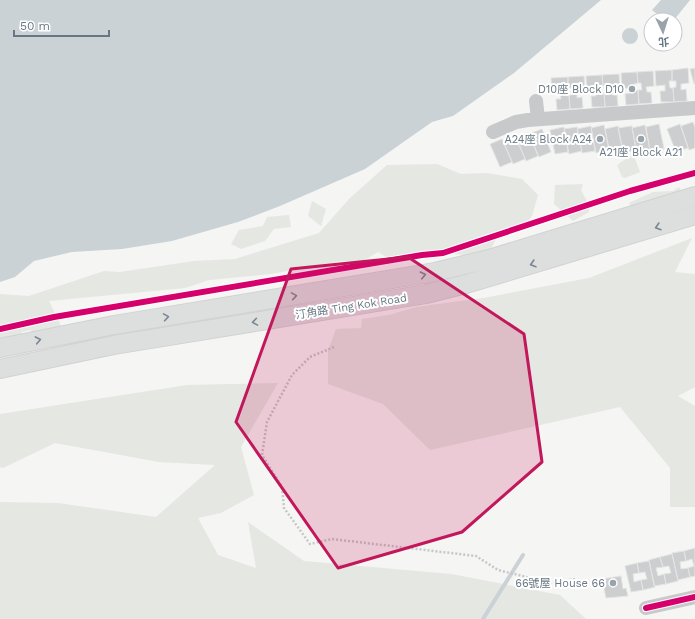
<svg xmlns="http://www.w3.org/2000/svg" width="695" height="619" font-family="'Work Sans','Noto Sans TC',sans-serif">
  <rect width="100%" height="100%" fill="#f5f5f4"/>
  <path fill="#e4e7e2" d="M633,154L640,172L625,178L622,177L617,165Z
    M437,164L461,174L487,173L522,179L538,195L532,216L520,230L500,231L487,257L422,251L388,258L378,252L363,261H342L271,274L209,280L185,288L49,301L62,328L34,345L31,330L21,332L28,343L0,355V294L29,296L104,271L120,272L194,261L235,259L319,233L349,199L387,165Z
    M583,184L581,190L589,205V212L573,221L554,204L555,185Z
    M679,187L683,194L634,210L629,203L653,192L673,191Z
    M312,201L326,209L321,226L308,216Z
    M289,215L291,227L274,229L265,241L241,249L231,244L239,230L263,226L267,217Z
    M692,238L675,272L695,274V387L678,396L695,406V507H670V468L620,407L430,450L383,404L328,384V351L336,329L361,328L362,319L389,315L416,307L483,298L589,278Z
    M278,383L241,447L254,495L221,513L198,518L218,555L256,568L248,522L304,561L451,574L560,595L586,619H0V502L58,503L156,517L215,465L159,462L55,443L3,468L0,467V414L187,385Z"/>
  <path fill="#cbd2d5" d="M0,0H601L514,73L453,116L432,122L365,169L280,206L238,222L172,241L122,249L72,252L34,261L15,277L0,282Z
    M661,0H690L674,20H664L652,10Z
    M622 36a8 8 0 1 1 16 0a8 8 0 1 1-16 0Z"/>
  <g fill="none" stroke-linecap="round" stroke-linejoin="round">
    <path stroke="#cbd2d5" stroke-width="4" d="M483,619L523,555"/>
  </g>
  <path fill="#cccecf" stroke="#e4e4e4" d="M688,68L689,83L681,84V90L686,89L687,101L674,102L673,88L676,87V81H672V70Z
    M695,68V84H694L690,69Z
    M672,70V81H669L670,88H673L674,102H661L660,91H665V85L656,86L655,71Z
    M653,71L654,86L646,87L647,92H651L652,103L639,104L638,90H642L641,83H638L637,72Z
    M637,72L638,83L634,84L635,91L638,90L639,104L626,105L625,94L630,93V88L622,89L621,73Z
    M619,74L620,89H612V95H617L618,106L605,107L604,93L607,92L606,86H603L602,75Z
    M602,75L603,86H600V93H604L605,107H592L591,96H596L595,90L587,91L586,76Z
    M584,76L585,91L577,92V98L582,97L583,108L570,109L569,95H572V88H568V77Z
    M568,77V88L565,89L566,96L569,95L570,109L557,110L556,99H561L560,93L552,94L551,78Z
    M693,122L695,127V148L689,150L681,126Z
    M659,124L664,149L650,151L646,127Z
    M680,124L688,148L676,152L667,129Z
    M604,125L609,150L596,153L591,128Z
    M645,125L650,150L637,152L632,128Z
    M591,126L595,151L582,153L577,129Z
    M618,126L623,151L610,153L605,129Z
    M632,126L636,150L623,153L618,128Z
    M564,127L568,152L555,154L550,130Z
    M577,127L582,151L569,154L564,129Z
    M542,129L551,152L539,157L529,134Z
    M529,133L538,156L526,161L516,138Z
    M516,136L525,159L513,164L503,141Z
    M502,139L512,162L500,167L490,144Z
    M695,548V576L690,577L688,568L694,566L692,559L686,561L684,551Z
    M684,551L686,561L680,562L681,569L688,568L690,577L678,580L672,553Z
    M672,554L678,581L666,584L664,574L671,573L669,566L663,567L660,557Z
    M660,557L663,567L656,568L658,576L664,574L666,584L654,586L649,560Z
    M649,561L655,587L643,590L641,580L647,579L645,572L639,573L637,563Z
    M637,563L639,573L633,574L634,582L641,580L643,590L631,592L625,566Z
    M621,576L623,589L626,588L628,596L606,598L602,579Z"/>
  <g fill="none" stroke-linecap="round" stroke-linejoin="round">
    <defs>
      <path id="major" d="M0,348L114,325L435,272L489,259L695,196
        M0,369L114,345L426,294L466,284L695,215"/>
    </defs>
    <use href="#major" stroke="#d1d2d2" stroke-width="20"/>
    <path stroke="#c5c7c8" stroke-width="2.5" stroke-dasharray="2 2" stroke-linecap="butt" d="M334,347L310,357L292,375L267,422L262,455L282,487L284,508L310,544L332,539L476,556L498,570L551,583L576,579"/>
    <path stroke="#c8c9ca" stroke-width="14" d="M536,101L538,119
      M493,132L516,122L528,120L695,108
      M646,608L695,597"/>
    <use href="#major" stroke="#dddede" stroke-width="18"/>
    <defs>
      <path id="cycleway" d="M0,329L54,317L422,255L443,253L630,191L695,173
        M646,608L695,597"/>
    </defs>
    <use href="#cycleway" stroke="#fff" stroke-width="8"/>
    <use href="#cycleway" stroke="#d6006c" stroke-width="6"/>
  </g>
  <defs><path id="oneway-chevron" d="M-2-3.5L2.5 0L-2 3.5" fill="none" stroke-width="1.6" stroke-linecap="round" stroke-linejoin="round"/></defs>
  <g stroke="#798691">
    <use href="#oneway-chevron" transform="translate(658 227) rotate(163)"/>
    <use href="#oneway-chevron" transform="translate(533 264) rotate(163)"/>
    <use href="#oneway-chevron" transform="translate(423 275) rotate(-12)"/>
    <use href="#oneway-chevron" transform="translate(294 296) rotate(-9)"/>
    <use href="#oneway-chevron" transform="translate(166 317) rotate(-9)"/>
    <use href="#oneway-chevron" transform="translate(255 322) rotate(171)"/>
    <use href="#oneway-chevron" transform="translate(38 340) rotate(-11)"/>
  </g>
  <path fill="#c2185b" fill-opacity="0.2" stroke="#c2185b" stroke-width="3" stroke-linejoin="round" d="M408,257L524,334L542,462L462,532L338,568L236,422L291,269Z"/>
  <g fill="#99a3ab" stroke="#fff" stroke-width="1.5">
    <circle cx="632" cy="89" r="4"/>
    <circle cx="600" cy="139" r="4"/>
    <circle cx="641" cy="139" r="4"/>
    <circle cx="613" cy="583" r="4"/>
  </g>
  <g text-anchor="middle" stroke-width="4" stroke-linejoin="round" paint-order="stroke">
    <g font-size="11" fill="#677783" stroke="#fff" text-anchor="end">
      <text x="624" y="93">D10座 Block D10</text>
      <text x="592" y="143">A24座 Block A24</text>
      <text x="641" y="156" text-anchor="middle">A21座 Block A21</text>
      <text x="605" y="587">66號屋 House 66</text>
    </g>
    <g font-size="11" fill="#677783" stroke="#fff">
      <text transform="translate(351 306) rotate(-9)" y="4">汀角路 Ting Kok Road</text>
    </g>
  </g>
  <g transform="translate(663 32) rotate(176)"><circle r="19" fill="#ffffff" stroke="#c2c9cd"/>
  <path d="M0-3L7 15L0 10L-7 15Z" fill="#99a3ab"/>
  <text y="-6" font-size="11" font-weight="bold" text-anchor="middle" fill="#677783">北</text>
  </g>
  <path d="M14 30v6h95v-6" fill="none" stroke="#677783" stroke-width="2"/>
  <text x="20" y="30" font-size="12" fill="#677783" stroke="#ffffff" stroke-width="3" paint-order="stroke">50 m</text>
</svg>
